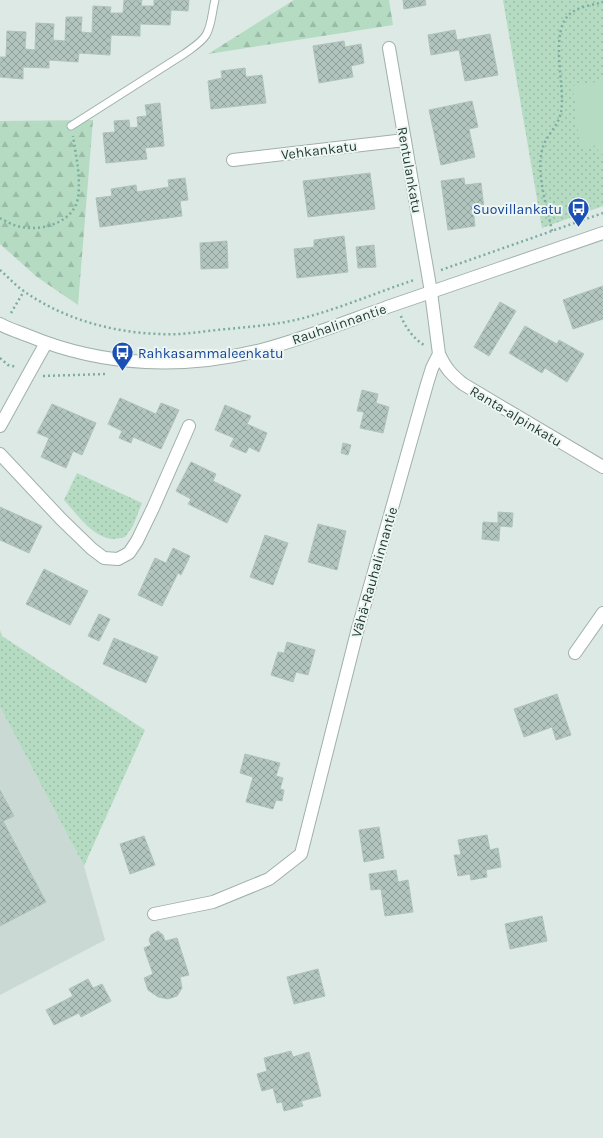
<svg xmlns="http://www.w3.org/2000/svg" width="603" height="1138" font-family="Karla,sans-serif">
  <defs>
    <pattern id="green-dots" width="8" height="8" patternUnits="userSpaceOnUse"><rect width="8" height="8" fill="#b5dbc2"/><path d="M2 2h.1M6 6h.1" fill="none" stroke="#9bbda7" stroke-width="1.8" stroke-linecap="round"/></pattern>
    <pattern id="forest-firs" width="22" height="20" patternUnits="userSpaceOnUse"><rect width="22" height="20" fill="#b5dbc2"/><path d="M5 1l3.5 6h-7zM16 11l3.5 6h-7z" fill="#9bbda7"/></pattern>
    <pattern id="building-cross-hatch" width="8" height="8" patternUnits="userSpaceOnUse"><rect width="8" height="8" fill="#b2c4be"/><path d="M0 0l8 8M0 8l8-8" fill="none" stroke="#90a09b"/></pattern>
  </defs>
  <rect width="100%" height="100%" fill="#dde9e4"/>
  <path fill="#cbd9d4" d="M0,707L84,866L105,940L0,995Z"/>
  <path fill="url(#green-dots)" d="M503,0H603V206L542,228Z
    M77,473L142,503L133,526L125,537C121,538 116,539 112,539C91,536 78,515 64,500Z
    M0,630L2,636L145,730L84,866L0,707Z"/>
  <path fill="url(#forest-firs)" d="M294,0H389L393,25L208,54Z
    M93,120L78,305L37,277L0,244V121Z"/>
  <path fill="#b5dbc2" d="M603,81V154L599,155L597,145L580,149L573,86Z"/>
  <path fill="url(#building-cross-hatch)" stroke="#b0c2bc" d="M124,0H142L141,6H154V0H189L188,11L171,10L170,25L140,24V36L111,35L110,55L79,53L78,62L49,60V68L23,67V79L0,77V57H6L7,31L26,32L25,49L35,50L36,23L54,24L53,40L65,41L66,17H82L81,32L92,33L93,6L111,7L110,13H123Z
    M403,0H425L426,5L404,9Z
    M455,30L457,40L490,34L498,75L465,81L459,50L431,55L428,35Z
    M344,41L345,47L361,44L364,63L351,66L353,77L319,83L313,46Z
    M245,68L246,77L262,75L266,103L211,109L208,81L222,78L221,71Z
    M472,101L478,127L469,129L475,157L441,165L429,110Z
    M160,103L164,146L145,148L147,159L106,163L103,133L115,132L114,121L129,120L130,128L138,127L137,117L147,116L145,105Z
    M370,173L375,209L308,217L303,181Z
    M185,178L188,200L180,201L182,216L100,227L96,198L112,196L111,189L136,185L137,192L169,187L168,180Z
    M464,178L465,185L481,183L484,208L473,209L475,226L448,230L441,181Z
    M344,236L348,272L297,278L294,249L314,247V240Z
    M227,241L228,268L201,269L200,243Z
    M374,245L376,267L358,268L356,247Z
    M603,286V319L573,329L563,300Z
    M500,302L516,311L489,356L474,347Z
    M525,326L557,344L559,340L584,354L567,382L545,368L542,373L509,353Z
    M362,390L378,394L376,403L389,407L383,433L360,428L364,412L357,411Z
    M120,398L156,414L161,403L179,410L161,449L133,437L131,443L119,438L122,431L108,424Z
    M52,404L96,423L82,455L73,451L66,468L41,457L49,438L37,433Z
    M225,405L251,416L247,424L267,433L259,452L249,447L246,453L230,446L234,438L215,430Z
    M343,443L351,445L348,455L341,453Z
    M191,462L216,474L213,481L241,495L227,523L188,504L191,499L176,491Z
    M0,507L42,526L29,553L0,540Z
    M498,512L513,513L512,527L500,526L499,541L482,539L483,522L498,523Z
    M318,524L346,531L337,570L308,562Z
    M265,535L288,543L273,585L250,577Z
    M173,548L190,556L181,575L178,573L162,606L138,595L155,558L166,563Z
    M44,569L88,591L70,625L26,604Z
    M99,614L110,619L99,641L88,636Z
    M114,638L158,657L146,683L103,664Z
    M287,642L315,650L308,675L296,672L293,682L271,675L278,652L284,653Z
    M557,694L571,735L556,740L552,727L524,737L514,709Z
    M245,754L280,763L276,776L283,778L280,789L284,790L282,801L276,800L273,809L246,802L253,777L240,773Z
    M0,790L14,816L3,821L46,902L0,926Z
    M379,827L384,858L364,862L359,830Z
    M487,835L490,850L498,848L501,867L486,870L487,877L471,880L470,874L458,876L454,855H461L458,840Z
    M144,836L155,865L130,874L120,844Z
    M396,870L398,882L408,880L413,912L385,916L381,889L371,890L369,874Z
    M542,916L547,941L510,949L505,924Z
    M158,931L163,935L165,941L177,938L189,975L180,977L182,988L177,996L168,999L158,997L148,990L144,978L153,974L144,948L151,945L149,940L151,935Z
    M318,969L325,996L294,1004L287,977Z
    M88,979L93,988L102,984L111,1001L81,1017L79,1013L54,1025L46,1010L73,996L69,989Z
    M291,1051L293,1057L309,1052L321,1096L301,1101L303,1106L284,1111L282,1102L277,1103L273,1088L262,1091L257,1074L267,1071L264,1058Z"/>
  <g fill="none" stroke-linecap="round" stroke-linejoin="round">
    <defs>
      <path id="service" d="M71,126L184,54C192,48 201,43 206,35C212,25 212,11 215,0"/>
      <path id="minor" d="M233,160L405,140
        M439,354C446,369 451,374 463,384L603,467
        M0,426L27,377L46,343
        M0,454L61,519L92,549L104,558L118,559L129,553L137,541L153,508L189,426
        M575,653L603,613
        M154,914L213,902L269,879L301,854L357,632L427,384L432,368L439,354L431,292L389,48"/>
      <path id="tertiary" d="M0,324C9,329 19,332 29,336C104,367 186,370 265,349C309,337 353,319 396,304C465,280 534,257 603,233"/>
    </defs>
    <use href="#service" stroke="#a0b0ab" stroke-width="9"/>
    <use href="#minor" stroke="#a0b0ab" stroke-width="14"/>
    <use href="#tertiary" stroke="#a0b0ab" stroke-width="14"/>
    <path stroke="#7dada1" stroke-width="2.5" stroke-dasharray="2 3" stroke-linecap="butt" d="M0,218C4,220 9,223 14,225C36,233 73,225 78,198C81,177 76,157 73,136
      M552,231C547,206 534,169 544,144C549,133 559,124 561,112C566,87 548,30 571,13C580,6 593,5 603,2
      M0,270C8,277 16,286 25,292C70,323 126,336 180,334C196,333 212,330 228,329C257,326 286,324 314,315C348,305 381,291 414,280
      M441,270L603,213
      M11,313L24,291
      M401,316C405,327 414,339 424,345
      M0,358L8,365L17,367
      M43,376L106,374"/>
    <use href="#service" stroke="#fff" stroke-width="7"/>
    <use href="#minor" stroke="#fff" stroke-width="12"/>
    <use href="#tertiary" stroke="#fff" stroke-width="12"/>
  </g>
  <defs>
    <symbol id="bus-pin" viewBox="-11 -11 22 30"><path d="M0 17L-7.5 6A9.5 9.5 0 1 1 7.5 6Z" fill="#1a4fb4" stroke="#edf6f2"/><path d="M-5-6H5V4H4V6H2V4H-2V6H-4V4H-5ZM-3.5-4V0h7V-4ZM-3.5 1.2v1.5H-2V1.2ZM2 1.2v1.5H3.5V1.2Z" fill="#fff"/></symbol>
  </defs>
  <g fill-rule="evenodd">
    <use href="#bus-pin" x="566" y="196" width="25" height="34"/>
    <use href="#bus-pin" x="110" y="340" width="25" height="34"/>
  </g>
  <g text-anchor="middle" stroke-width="4" stroke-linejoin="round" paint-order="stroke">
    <g font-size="14" fill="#1f3833" stroke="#edf6f2">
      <text transform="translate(319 150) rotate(-7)" y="5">Vehkankatu</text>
      <text transform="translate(410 170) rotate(80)" y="5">Rentulankatu</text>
      <text transform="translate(339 324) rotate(-19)" y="5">Rauhalinnantie</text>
      <text transform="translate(516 416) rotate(31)" y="5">Ranta-alpinkatu</text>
      <text transform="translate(374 572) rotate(-74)" y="5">Vähä-Rauhalinnantie</text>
    </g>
    <g font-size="14" fill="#164399" stroke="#edf6f2" text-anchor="end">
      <text x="562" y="214">Suovillankatu</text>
      <text x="138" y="358" text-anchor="start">Rahkasammaleenkatu</text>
    </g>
  </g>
</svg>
